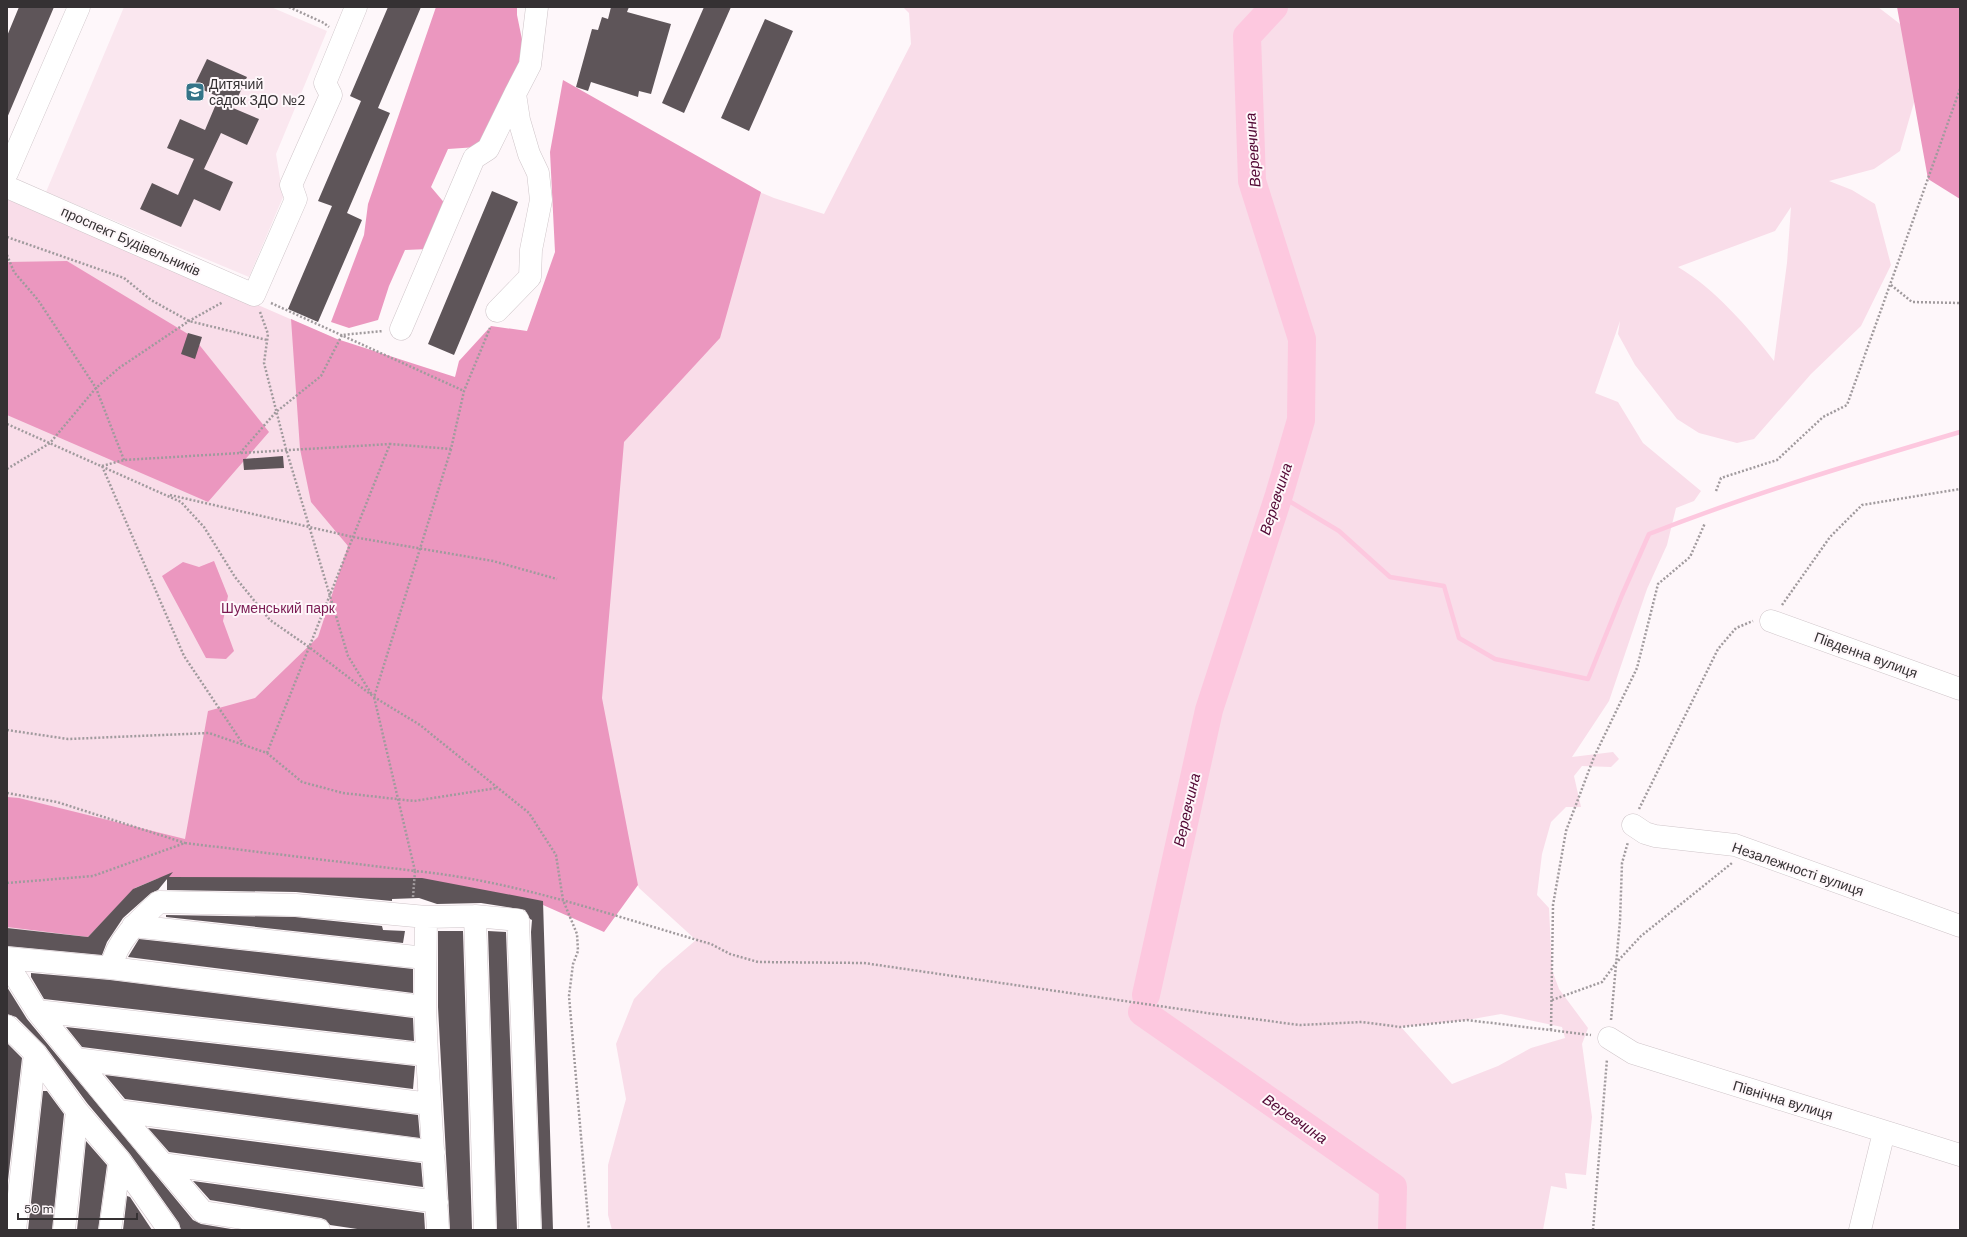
<svg xmlns="http://www.w3.org/2000/svg" width="1967" height="1237" font-family="'DM Sans',sans-serif">
  <rect width="100%" height="100%" fill="#fef7fa"/>
  <path fill="#fae7ef" d="M124,7H271L327,31L276,154L283,197L249,277L46,192Z"/>
  <path fill="#f9dde9" fill-rule="evenodd" d="M903,7H1878L1930,47L1900,151L1874,169L1829,181L1852,190L1875,204L1891,265L1861,326L1811,374L1754,439L1737,443L1699,433L1677,419L1635,365L1618,334L1620,321L1595,393L1618,402L1643,443L1701,491L1694,501L1676,508L1667,545L1647,589L1609,701L1572,757L1613,752L1619,759L1611,767L1582,766L1574,776L1581,807H1566L1551,822L1542,854L1537,895L1549,908L1552,970L1559,989L1588,1028L1582,1044L1592,1117L1586,1175L1565,1173L1567,1189L1551,1186L1543,1230H612L608,1215V1165L626,1099L616,1044L634,999L662,969L696,940L639,888L621,839L543,903L161,877L132,889L88,937L7,928V196L456,391L740,184L774,198L824,214L911,44L909,13ZM1791,207L1787,263L1774,361C1748,327 1714,288 1678,267L1775,231ZM1501,1014L1562,1027L1565,1038L1531,1048L1498,1066L1452,1084L1401,1027L1467,1020Z"/>
  <path fill="#eb97bf" d="M436,7H517V15L525,54L477,147L448,149L431,187L447,206L429,249L405,250L389,286L378,320L349,328L331,322L364,235L368,204Z
    M1897,7H1960V199L1928,179Z
    M563,80L761,192L720,338L624,442L602,698L638,885L604,932L534,901L181,877L159,878L135,888L88,937L7,927V797L19,798L185,839L208,711L255,698L318,637L348,546L311,502L300,449L291,319L337,339L455,377L459,361L491,326L527,331L555,252L550,152Z
    M67,261L193,337L269,432L208,502L7,415V262Z
    M214,561L228,596L223,621L234,651L226,659L206,658L162,576L183,562L199,567Z"/>
  <g fill="none" stroke-linecap="round" stroke-linejoin="round">
    <path stroke="#fdc8df" stroke-width="4.5" d="M1279,495L1339,531L1390,577L1444,586L1459,638L1495,659L1588,679L1622,595L1649,534C1751,494 1855,463 1960,432"/>
    <path stroke="#fdc8df" stroke-width="28" d="M1146,995L1209,710L1279,495L1301,420L1302,339L1252,181L1247,36L1274,7
      M1142,1012L1393,1187L1392,1230"/>
  </g>
  <path fill="#5e5559" d="M19,7H54L7,118V36Z
    M388,7H421L378,108L390,113L347,213L362,220L318,322L288,309L332,206L318,201L361,101L350,96Z
    M611,7H629L627,12L671,24L651,94L639,91L638,97L591,82L588,91L576,87L592,29L598,30L602,17L608,19Z
    M704,7H731L684,113L662,103Z
    M765,19L793,31L749,131L721,118Z
    M207,59L247,77L233,108L259,119L247,145L221,133L204,169L233,182L220,211L194,199L181,227L140,209L152,183L178,195L194,159L167,148L180,119L205,130L219,97L194,86Z
    M492,191L518,202L454,355L428,344Z
    M188,333L202,337L195,359L181,354Z
    M283,456L284,468L244,470L243,459Z
    M173,872L169,877L422,878L543,901L553,1230H542L531,932L532,920L530,919L525,910L481,903L437,904L419,898L392,899V901L296,892L167,890V879L158,890L151,893L123,918L107,942L102,955L7,946V928L88,937L133,889Z
    M166,915L295,917L382,926L383,930L405,931L403,943L166,917Z
    M438,931H463L472,1230H450L438,1007Z
    M488,931L506,932L517,1230H497Z
    M139,939L413,969V993L128,957Z
    M31,973L110,980L413,1018L414,1041L44,999L31,977Z
    M7,987L27,1019L193,1220L201,1224L237,1230H181L179,1223L130,1154L87,1103L45,1046L16,1017L7,1014Z
    M66,1027L415,1066L413,1089L82,1047Z
    M7,1043L22,1058L7,1189Z
    M105,1075L418,1115L420,1138L125,1099Z
    M43,1091H47L64,1114L52,1230H28Z
    M148,1128L421,1163L423,1187L169,1152Z
    M86,1141L107,1165L98,1230H77Z
    M193,1181L424,1213L425,1230H364L330,1225L326,1220L321,1218L210,1200Z
    M127,1196L130,1197L152,1230H123Z"/>
  <g fill="none" stroke-linecap="round" stroke-linejoin="round">
    <defs>
      <path id="minor" d="M7,173L79,7
        M7,187L254,295L296,199L291,185L331,95L325,83L356,7
        M497,311L530,277L531,250L541,200L538,173L529,154L519,120L515,94L530,65L537,7
        M401,329L474,158L488,149L515,94
        M1771,621L1960,689
        M1633,825L1645,833L1655,836L1735,845L1960,926
        M475,916L485,1230
        M426,917L425,1007L427,1055L438,1230
        M133,926L425,958
        M7,958L111,968C116,941 139,920 159,902L296,905L426,917L475,916L518,920L530,1230
        M7,963L37,1011L118,1111L203,1212L319,1230
        M111,968L425,1007
        M37,1011L427,1055
        M7,1026L35,1053L77,1111L120,1161L169,1230
        M1609,1038L1633,1053L1960,1155
        M76,1059L430,1104
        M118,1111L434,1152
        M162,1164L437,1202
        M15,1230L35,1053
        M64,1230L77,1111
        M110,1230L120,1161
        M1860,1230L1884,1132"/>
    </defs>
    <use href="#minor" stroke="#cfc5c9" stroke-width="23"/>
    <path stroke="#a09a9d" stroke-width="2.5" stroke-dasharray="2 2" stroke-linecap="butt" d="M289,7L324,23L329,27
      M7,237L124,278L151,300L189,321L267,340
      M7,255L14,272L38,300L96,388L124,460
      M1891,285L1912,302L1960,303
      M271,303L464,391
      M260,312L268,334L264,363L286,449L348,656L372,695
      M7,424L181,502L204,527L235,577L270,620L309,647L374,697L420,725L529,813L556,855L563,900L577,934L578,951L573,964L569,996L589,1230
      M240,453L276,412L321,376L342,335L383,331
      M102,466L184,656L243,744
      M102,466L124,460L390,444
      M7,469L50,443L96,388L119,368L189,321L223,302
      M1716,491L1721,478L1777,460L1823,417L1847,405L1960,89
      M170,495L353,537L493,561L557,579
      M1782,605L1830,537L1862,505L1960,489
      M7,730L68,739L209,733L267,753L302,782L343,793L414,801L497,788
      M267,753L390,444L451,449L464,391L490,328
      M7,793L57,802L185,843
      M1639,809L1718,649L1736,628L1753,621
      M7,883L93,876L185,843L415,871L374,697L451,449
      M413,897L415,871C517,881 613,916 711,944L730,954L758,962L864,963L1207,1013L1300,1025L1362,1022L1400,1027L1467,1020L1591,1035
      M1552,1000L1602,982L1616,963L1641,936L1732,863
      M1611,1020L1620,921L1622,863L1628,842
      M1551,1030L1553,905L1566,831L1594,757L1637,668L1658,584L1690,557L1705,523
      M1593,1230L1607,1059"/>
    <use href="#minor" stroke="#fff" stroke-width="22"/>
  </g>
  <defs>
    <symbol id="school-square" viewBox="-11 -11 22 22"><rect x="-9" y="-9" width="18" height="18" rx="4" fill="#347488" stroke="#fef7fa"/><path d="M0-5L7-2L0 1L-7-2ZM-4 1L0 2.5L4 1V4Q0 6-4 4Z" fill="#fff"/></symbol>
  </defs>
  <g fill-rule="evenodd">
    <use href="#school-square" x="184" y="81" width="22" height="22"/>
  </g>
  <g text-anchor="middle" stroke-width="4" stroke-linejoin="round" paint-order="stroke">
    <g font-size="14" fill="#353133" stroke="#fef7fa" text-anchor="start">
      <text x="209" y="89">Дитячий<tspan x="209" dy="16">садок ЗДО №2</tspan></text>
    </g>
    <g font-size="14" fill="#353133" stroke="#fef7fa">
      <text transform="translate(131 241) rotate(24)" y="5">проспект Будівельників</text>
      <text transform="translate(1866 655) rotate(20)" y="5">Південна вулиця</text>
      <text transform="translate(1798 869) rotate(19)" y="5">Незалежності вулиця</text>
      <text transform="translate(1783 1100) rotate(17)" y="5">Північна вулиця</text>
    </g>
    <g font-size="14" fill="#7a1a52" stroke="#fef7fa">
      <text x="278" y="613">Шуменський парк</text>
    </g>
    <g font-size="15" font-style="italic" fill="#520834" stroke="#fef7fa">
      <text transform="translate(1253 150) rotate(-94)" y="5">Веревчина</text>
      <text transform="translate(1276 499) rotate(-72)" y="5">Веревчина</text>
      <text transform="translate(1187 810) rotate(-77)" y="5">Веревчина</text>
      <text transform="translate(1295 1119) rotate(35)" y="5">Веревчина</text>
    </g>
  </g>
  <rect width="1967" height="1237" fill="none" stroke="#353133" stroke-width="16"/>
  <path d="M18 1213v6h119v-6" fill="none" stroke="#353133" stroke-width="2"/>
  <text x="24" y="1213" font-size="12" fill="#353133" stroke="#fef7fa" stroke-width="3" paint-order="stroke">50 m</text>
</svg>
